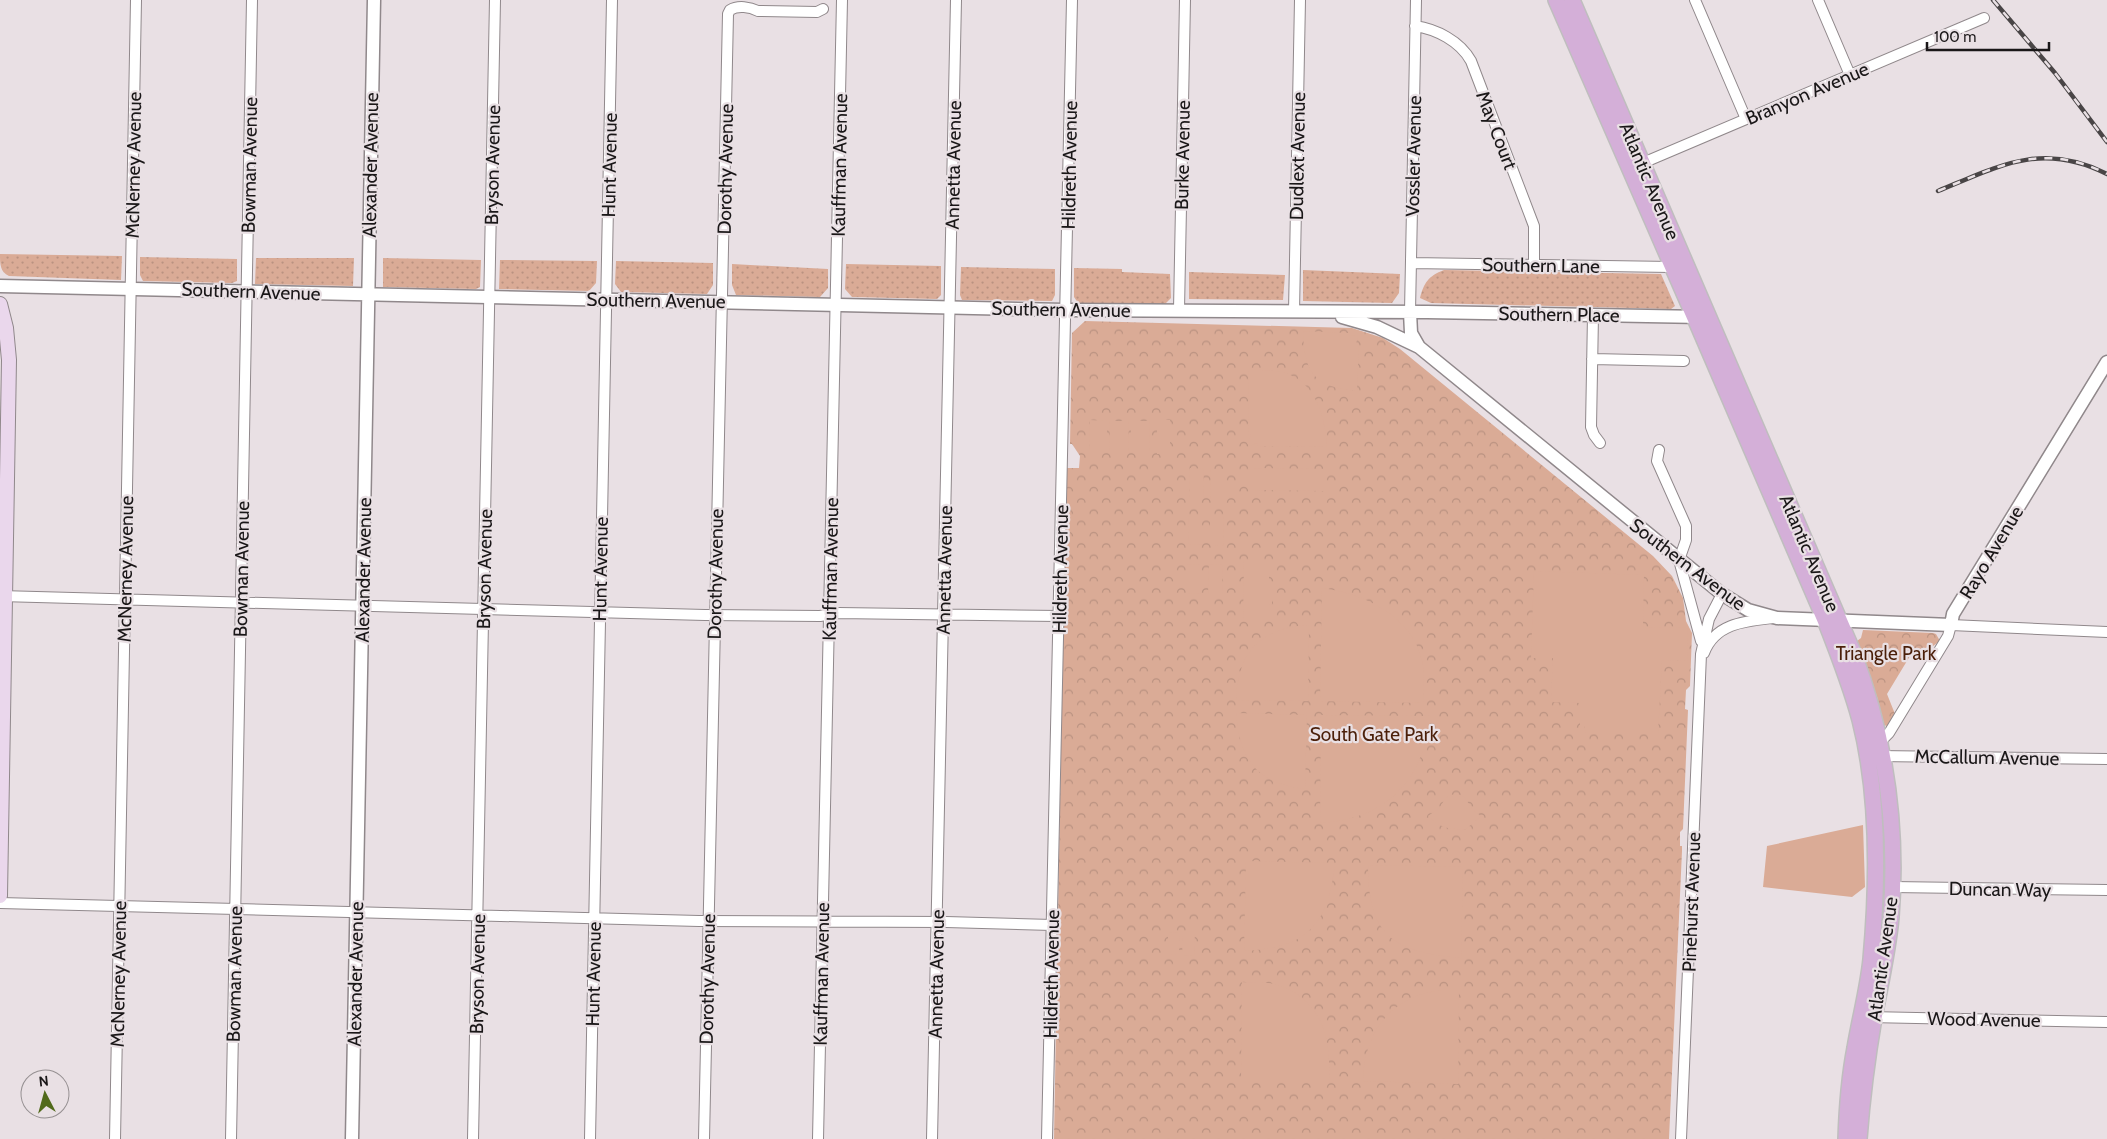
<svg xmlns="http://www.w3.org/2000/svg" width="2107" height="1139" font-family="Cabin,sans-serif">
  <defs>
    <pattern id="grass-dots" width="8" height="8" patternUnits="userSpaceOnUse" patternTransform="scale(1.25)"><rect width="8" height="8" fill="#daab96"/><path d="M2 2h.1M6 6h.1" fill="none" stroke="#ba9281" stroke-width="1.8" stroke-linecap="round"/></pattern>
    <pattern id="forest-crowns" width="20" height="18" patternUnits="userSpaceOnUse" patternTransform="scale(1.25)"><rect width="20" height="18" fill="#daab96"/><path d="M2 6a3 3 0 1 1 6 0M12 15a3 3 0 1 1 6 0" fill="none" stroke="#ba9281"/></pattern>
  </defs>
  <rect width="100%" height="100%" fill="#e9e0e4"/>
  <path fill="url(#grass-dots)" d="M0,254L122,256L121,280L9,276C0,272 0,264 0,254Z
    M140,257L237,259V281L232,283L143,281L140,275Z
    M256,258H354L353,286L255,284Z
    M383,258L481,260L480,287L476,289L383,287Z
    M500,260L597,261L596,283L589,291L499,289Z
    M616,261L713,263V285L707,294L621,292L615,284Z
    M732,264L828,269V288L820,297L736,295L732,285Z
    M846,264L941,266V295L937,299L852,297L845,289Z
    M961,267L1055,269V295L1052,301L962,300L960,295Z
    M1074,268L1122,269V272L1170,274L1171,298L1165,304L1078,303L1074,297Z
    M1303,270L1400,274L1399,293L1392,303L1303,301Z
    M1444,270L1661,274L1675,306L1671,309L1431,303L1420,298C1424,283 1428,276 1444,270Z
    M1189,272L1285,275L1283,300L1189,299Z"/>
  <path fill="url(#forest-crowns)" d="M1085,321L1352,328L1383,338L1400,349L1653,556L1672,576L1683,598L1686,621L1692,633L1690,686L1686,690L1685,709L1688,710L1683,829L1680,832V846H1682V851L1669,1139H1054L1066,468H1079L1080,456L1072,444H1070L1072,333Z
    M1863,630L1933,633L1936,634L1940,641L1933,646L1913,651L1887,694L1895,714L1888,726L1882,725L1877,705L1878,700L1857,641L1861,638Z"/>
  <path fill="#daab96" d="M1303,331L1349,333V336L1355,335L1358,338L1356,343L1359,344L1357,391C1314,387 1304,373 1303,331Z
    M1249,370C1262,370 1276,370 1288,374C1318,386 1325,419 1327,447L1258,446L1257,443L1249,446L1247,443L1251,435L1248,434Z
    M1090,420L1107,421V450H1089Z
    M1157,420H1170V454H1157Z
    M1110,421H1129L1128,451H1109Z
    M1131,421H1150L1149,451H1131Z
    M1190,468L1204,469L1203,498H1189Z
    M1251,468L1323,469V491L1251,490Z
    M1211,469H1225V499H1210Z
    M1189,515H1202V545L1188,544Z
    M1210,516H1224L1223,546L1210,545Z
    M1244,561H1269V589H1272V604L1268,605V619H1243Z
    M1187,564L1201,565V594L1187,593Z
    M1209,564L1223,565L1222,594H1208Z
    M1534,571L1644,575L1643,627L1688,628L1687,661L1662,660L1658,734H1586L1584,726H1580V703L1551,702L1553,658H1531Z
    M1322,588C1363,593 1413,616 1422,661C1425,674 1423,689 1423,703L1320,701Z
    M1309,625L1308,701L1236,700C1238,652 1260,628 1309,625Z
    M1236,713L1307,715L1305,789C1257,783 1240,761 1236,713Z
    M1321,715L1431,716C1422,782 1387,819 1320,823Z
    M1456,794C1466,796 1466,800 1471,807C1473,811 1478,813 1481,816L1466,829C1450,830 1440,828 1428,816C1432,813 1437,810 1440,807C1445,799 1445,796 1456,794Z
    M1863,825L1865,887L1852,897L1763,887L1767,846Z
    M1246,861L1335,863C1328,925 1308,948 1244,951Z
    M1368,865L1463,867L1461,958C1394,952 1368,937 1368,865Z
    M1168,932L1180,933L1179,955L1168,954Z
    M1183,933H1195L1194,956L1182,955Z
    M1242,982C1254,983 1269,981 1281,986C1322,1001 1331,1039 1329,1078H1241Z
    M1443,990H1459L1458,1084L1363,1081C1364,1031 1392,995 1443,990Z"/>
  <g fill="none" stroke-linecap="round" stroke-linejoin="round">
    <defs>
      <path id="minor" d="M1695,0L1746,119
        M1818,0L1850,75
        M1415,26C1436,29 1460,41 1471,61L1534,226V265
        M1638,165L1984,18
        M1411,263L1671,267
        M1179,310L1185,0
        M1294,312L1300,0
        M1410,312L1416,0
        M1593,315L1591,427L1594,435L1600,443
        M1592,359L1684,361
        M1659,450L1657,461L1686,526V540L1679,560L1701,641
        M0,596L705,615L820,616L838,613L1059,616
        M1704,653C1715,623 1746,621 1773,618
        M1880,742L1889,733L1948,636L1951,625L2107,632
        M1878,756L2107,759
        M1892,887L2107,890
        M0,903L699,921L946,922L1052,925
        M1869,1017L2107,1022
        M115,1139L136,0
        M231,1139L252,0
        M473,1139L495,0
        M590,1139L612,0
        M704,1139L728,14L730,10C738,5 750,7 758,11L817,12L823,9
        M818,1139L842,0
        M932,1139L956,0
        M1047,1139L1072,0
        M1681,1139L1701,654L1709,619L1722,594"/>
      <path id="tertiary" d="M0,286L1065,310L1427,312L1702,317
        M1410,312L1411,333L1419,347
        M1342,317L1377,327L1419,347L1722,594L1748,610L1777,618L1951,625L1953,614L2107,362
        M352,1139L374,0"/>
      <path id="secondary" d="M0,304L6,328L9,360L0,896"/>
      <path id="primary" d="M1556,0C1646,206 1737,413 1825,620C1838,653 1851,686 1860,720C1879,795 1878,882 1871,959C1868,989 1860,1018 1855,1048C1849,1079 1847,1108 1846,1139
        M1572,0L1853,652C1885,736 1898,827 1891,917C1888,951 1880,985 1874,1018C1867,1059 1862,1098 1859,1139"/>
    </defs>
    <use href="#minor" stroke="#90888b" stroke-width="12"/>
    <use href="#tertiary" stroke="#90888b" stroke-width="15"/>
    <use href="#secondary" stroke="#90888b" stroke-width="16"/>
    <use href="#primary" stroke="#bfbebe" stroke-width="18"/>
    <use href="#minor" stroke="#fff" stroke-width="10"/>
    <use href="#tertiary" stroke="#fff" stroke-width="12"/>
    <use href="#secondary" stroke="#ead7ec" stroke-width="14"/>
    <use href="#primary" stroke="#d4afd8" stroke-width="15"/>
    <defs>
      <path id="rail" d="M1993,0L2055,73L2107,142
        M1938,191C1999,166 2042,141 2107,174"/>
    </defs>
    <use href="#rail" stroke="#494546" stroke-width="4.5"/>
    <use href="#rail" stroke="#e9e0e4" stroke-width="2.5" stroke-dasharray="8" stroke-linecap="butt"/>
  </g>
  <g text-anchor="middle" stroke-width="4.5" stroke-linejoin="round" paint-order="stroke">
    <g font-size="19" fill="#1a1718" stroke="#e9e0e4">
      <text transform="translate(1807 93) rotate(-23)" y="7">Branyon Avenue</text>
      <text transform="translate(1497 130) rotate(69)" y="7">May Court</text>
      <text transform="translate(1182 155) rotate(-89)" y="7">Burke Avenue</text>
      <text transform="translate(1297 156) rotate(-89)" y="7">Dudlext Avenue</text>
      <text transform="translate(1413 156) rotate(-89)" y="7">Vossler Avenue</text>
      <text transform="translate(133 165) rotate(-89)" y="7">McNerney Avenue</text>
      <text transform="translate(249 165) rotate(-89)" y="7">Bowman Avenue</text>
      <text transform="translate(370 165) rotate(-89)" y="7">Alexander Avenue</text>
      <text transform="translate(492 165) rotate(-89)" y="7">Bryson Avenue</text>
      <text transform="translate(609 165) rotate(-89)" y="7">Hunt Avenue</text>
      <text transform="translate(839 165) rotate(-89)" y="7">Kauffman Avenue</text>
      <text transform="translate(953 165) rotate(-89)" y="7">Annetta Avenue</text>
      <text transform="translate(1069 165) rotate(-89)" y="7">Hildreth Avenue</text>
      <text transform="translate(725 169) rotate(-89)" y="7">Dorothy Avenue</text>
      <text transform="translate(1650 181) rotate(67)" y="7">Atlantic Avenue</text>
      <text transform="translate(1541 265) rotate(1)" y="7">Southern Lane</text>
      <text transform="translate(251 291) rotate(2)" y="7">Southern Avenue</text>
      <text transform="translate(656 300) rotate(1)" y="7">Southern Avenue</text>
      <text transform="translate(1061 309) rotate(1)" y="7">Southern Avenue</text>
      <text transform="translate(1559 314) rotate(1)" y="7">Southern Place</text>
      <text transform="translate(1991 552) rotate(-59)" y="7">Rayo Avenue</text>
      <text transform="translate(1810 553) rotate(67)" y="7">Atlantic Avenue</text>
      <text transform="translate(1688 564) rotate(37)" y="7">Southern Avenue</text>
      <text transform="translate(125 569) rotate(-89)" y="7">McNerney Avenue</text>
      <text transform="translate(241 569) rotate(-89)" y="7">Bowman Avenue</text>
      <text transform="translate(484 569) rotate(-89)" y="7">Bryson Avenue</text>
      <text transform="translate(600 569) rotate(-89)" y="7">Hunt Avenue</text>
      <text transform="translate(830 569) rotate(-89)" y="7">Kauffman Avenue</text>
      <text transform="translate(1060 569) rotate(-89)" y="7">Hildreth Avenue</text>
      <text transform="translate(363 570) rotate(-89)" y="7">Alexander Avenue</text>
      <text transform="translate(944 570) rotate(-89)" y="7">Annetta Avenue</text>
      <text transform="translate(715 574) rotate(-89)" y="7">Dorothy Avenue</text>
      <text transform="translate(1987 757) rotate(1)" y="7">McCallum Avenue</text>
      <text transform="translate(2000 889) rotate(1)" y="7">Duncan Way</text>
      <text transform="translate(1691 902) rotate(-88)" y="7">Pinehurst Avenue</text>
      <text transform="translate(1882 959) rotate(-82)" y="7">Atlantic Avenue</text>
      <text transform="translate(118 974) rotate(-89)" y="7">McNerney Avenue</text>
      <text transform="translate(234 974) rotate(-89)" y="7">Bowman Avenue</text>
      <text transform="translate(355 974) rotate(-89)" y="7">Alexander Avenue</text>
      <text transform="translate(477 974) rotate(-89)" y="7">Bryson Avenue</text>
      <text transform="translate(593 974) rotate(-89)" y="7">Hunt Avenue</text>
      <text transform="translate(821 974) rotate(-89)" y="7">Kauffman Avenue</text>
      <text transform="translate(936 974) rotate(-89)" y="7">Annetta Avenue</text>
      <text transform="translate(1051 974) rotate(-89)" y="7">Hildreth Avenue</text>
      <text transform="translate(707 979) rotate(-89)" y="7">Dorothy Avenue</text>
      <text transform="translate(1984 1019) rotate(1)" y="7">Wood Avenue</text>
    </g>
    <g font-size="19" fill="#4b1f09" stroke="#e9e0e4">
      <text x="1886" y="660">Triangle Park</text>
      <text x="1374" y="741">South Gate Park</text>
    </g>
  </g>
  <g transform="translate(45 1094) rotate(354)"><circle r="24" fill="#e9e0e4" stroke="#969092"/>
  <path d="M0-4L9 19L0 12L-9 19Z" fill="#516a1b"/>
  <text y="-8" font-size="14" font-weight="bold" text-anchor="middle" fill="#1a1718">N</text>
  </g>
  <path d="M1927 42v8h122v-8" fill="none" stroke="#1a1718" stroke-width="2.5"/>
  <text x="1934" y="42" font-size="15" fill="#1a1718" stroke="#e9e0e4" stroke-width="4" paint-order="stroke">100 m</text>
</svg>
